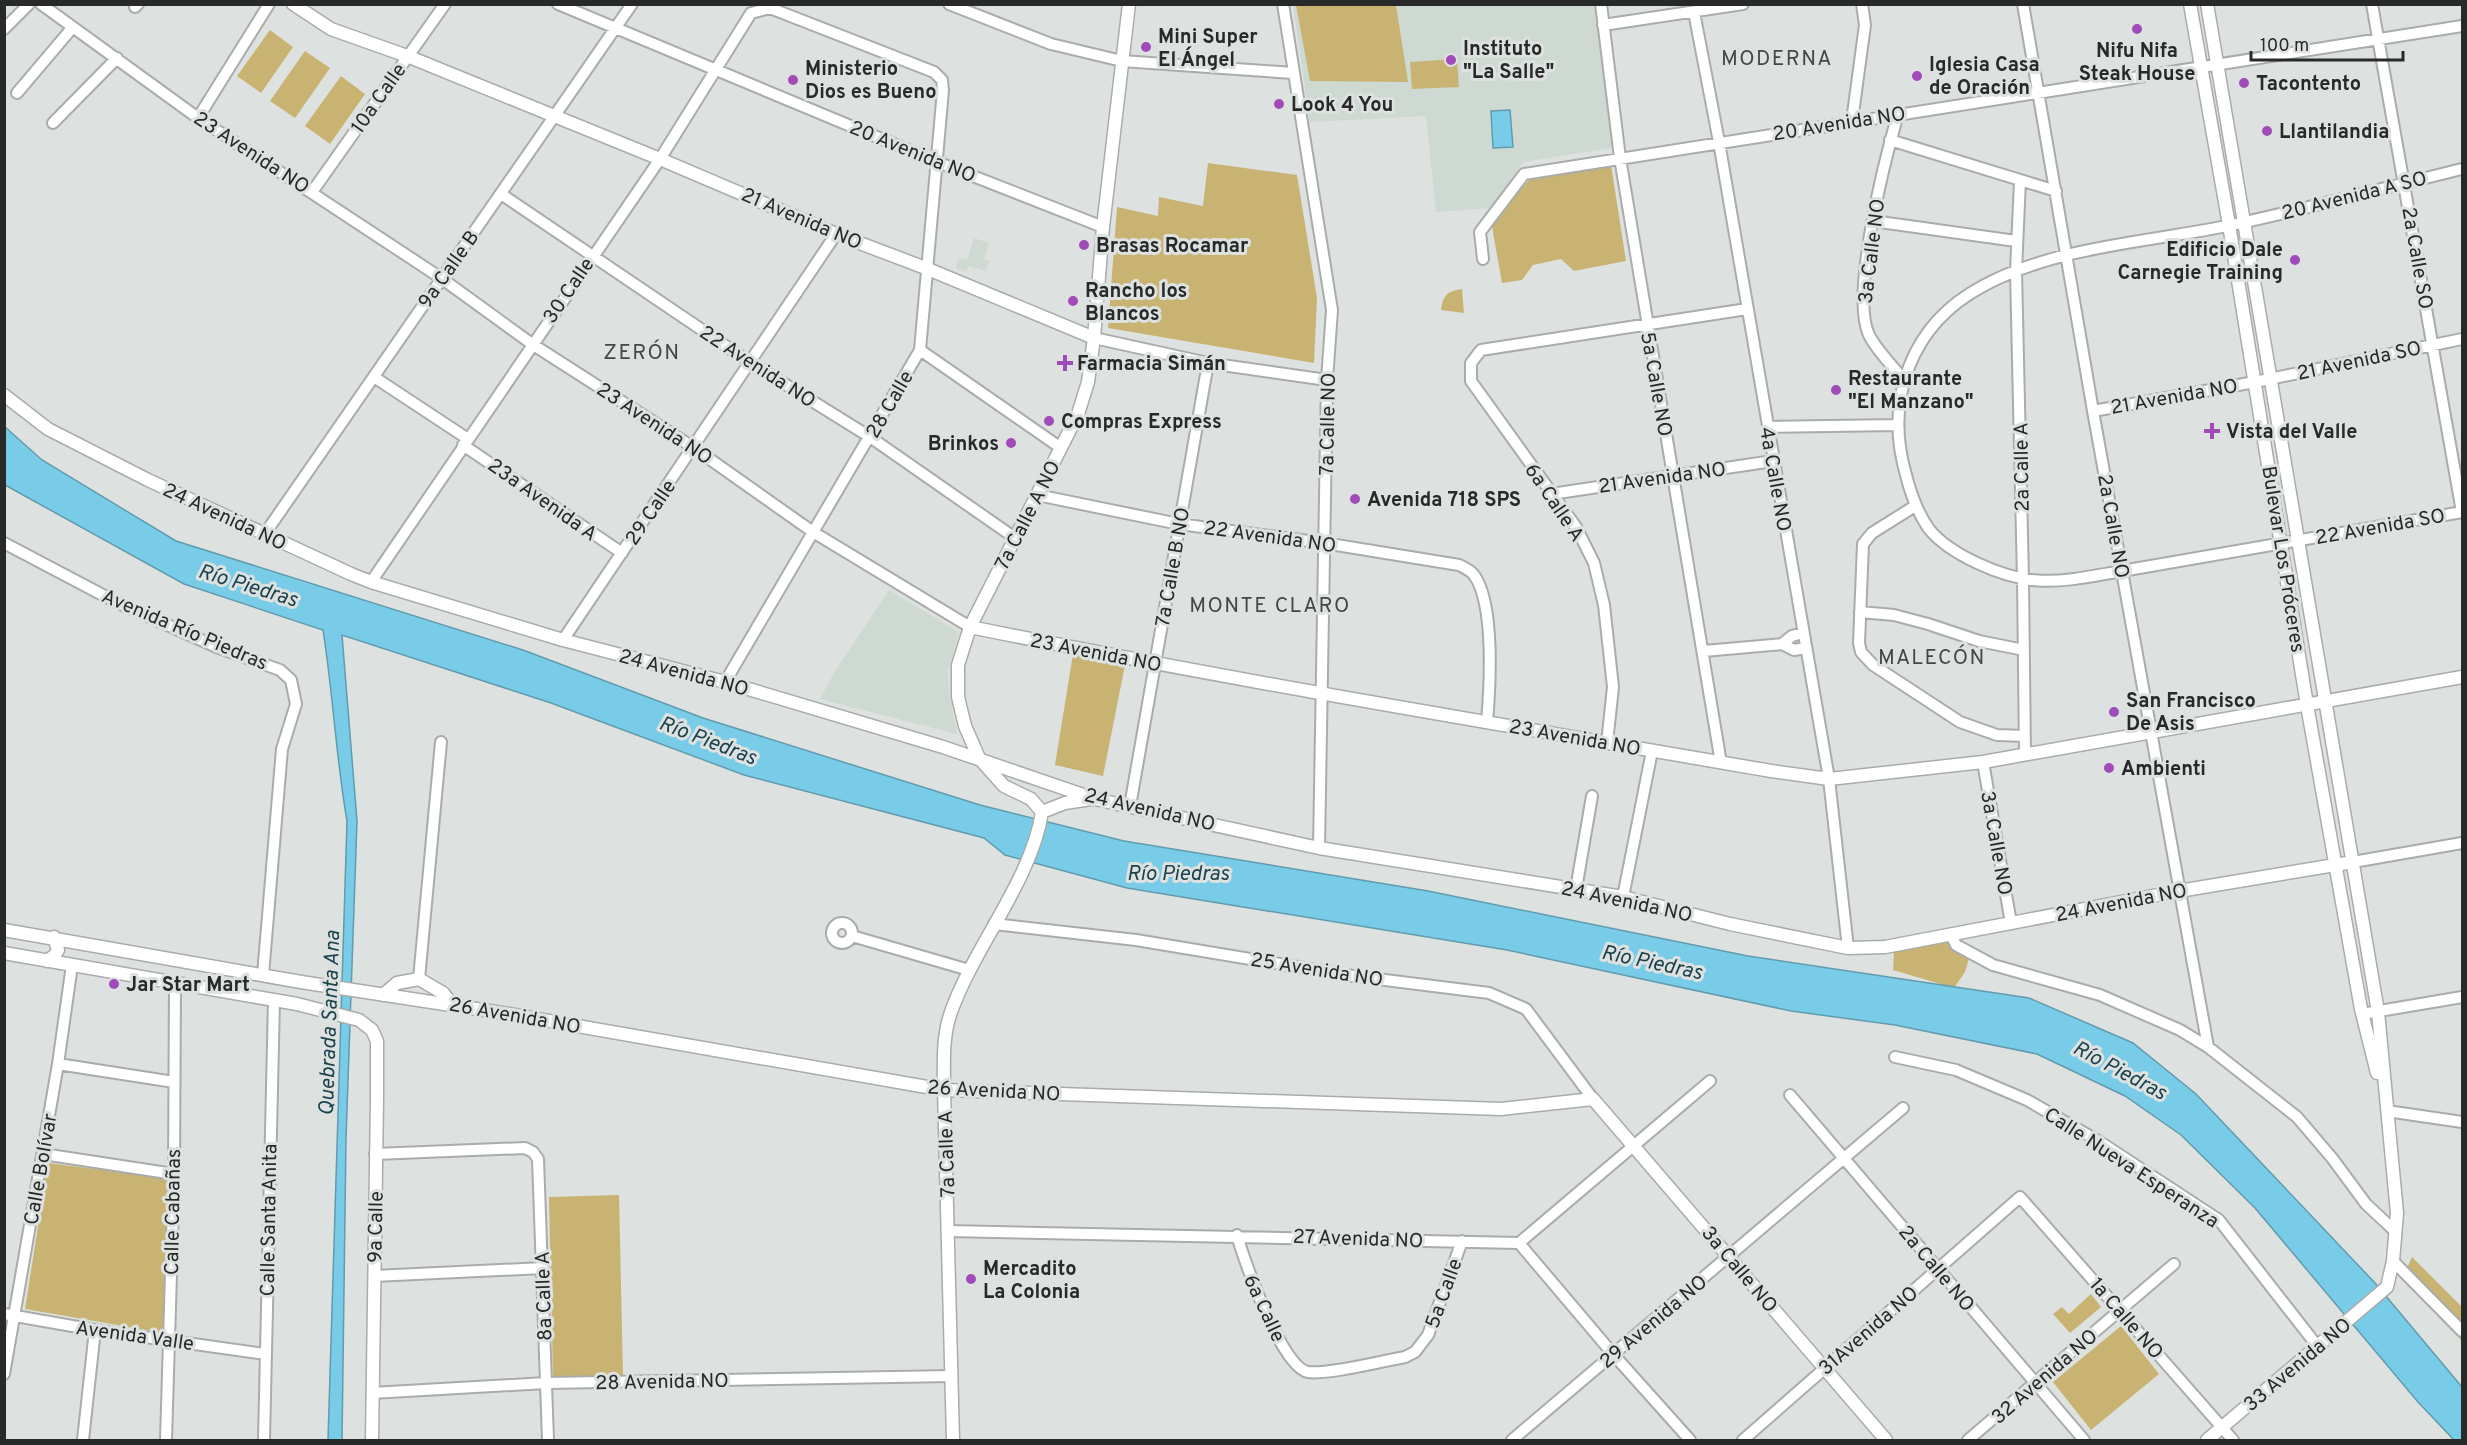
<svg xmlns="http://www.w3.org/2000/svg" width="2467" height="1445" font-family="Overpass,sans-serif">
  <rect width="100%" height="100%" fill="#dde1df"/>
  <path fill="#ced9d2" d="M1293,5H1594L1612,148L1523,162L1491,208L1436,212L1426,116L1310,122Z
    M974,238L989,243L984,259L989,261L986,271L968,266L966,271L956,268L959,258L967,260Z
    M889,590L959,632L948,670L949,694L957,734L820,699L835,671Z"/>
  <path fill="#c8b373" d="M1296,5H1396L1408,82L1310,81Z
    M270,30L293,47L261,93L237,76Z
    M305,51L330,68L295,118L270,101Z
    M1457,59L1459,87L1412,89L1410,62Z
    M341,76L365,94L330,144L305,126Z
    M1208,163L1297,175L1317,298L1314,363L1108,328L1117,207L1158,216L1159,197L1203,206Z
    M1611,165L1626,261L1574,271L1561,259L1533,265L1522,280L1502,283L1491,221L1531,178Z
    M1462,289L1464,313L1441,310C1443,296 1447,291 1462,289Z
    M1073,654L1125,665L1103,776L1055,765Z
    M1950,941L1970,955L1965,972L1954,988L1893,970L1894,951Z
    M48,1163L167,1178L164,1333L25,1309Z
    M619,1195L623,1375L553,1379L549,1197Z
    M2412,1257L2462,1307V1341L2402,1279Z
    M2091,1294L2101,1307L2070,1333L2053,1314L2062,1307L2069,1314Z
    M2121,1326L2159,1374L2091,1430L2053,1382Z"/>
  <path fill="#79cce7" stroke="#619bae" stroke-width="1.5" d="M1510,110L1513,147L1493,148L1491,111Z
    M4,426L42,460L176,541L523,650L703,718L980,805L1124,841L1428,891L1748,956L2029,998L2133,1043L2196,1094L2375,1283L2462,1387V1440H2454L2418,1402L2255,1208L2181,1135L2125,1096L2037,1054L1895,1025L1791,1011L1507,950L1127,888L1005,855L984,838L744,775L551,703L342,635L357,821L346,1138L342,1440H328L347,821C336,758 333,693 323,630L184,584L5,485Z"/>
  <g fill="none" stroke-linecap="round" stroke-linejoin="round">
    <defs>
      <path id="minor" d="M41,4L198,118L441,278L532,344L694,448L813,532L970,627
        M558,4L937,162L1103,227
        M949,4L1051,44L1122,61L1293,73
        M1283,4L1332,310L1327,380L1319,848
        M1601,4L1620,158L1721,763
        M2023,4L2093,411L2208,1047
        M2372,4L2462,512
        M135,7L138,4
        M1694,12L1719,142L1829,779L1848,948
        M1603,25L1743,4
        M4,29L29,4
        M17,93L73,27
        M1898,114C1885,159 1850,295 1869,335C1877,351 1892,365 1903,379
        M198,118L269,4
        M1852,121L1865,25L1862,4
        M53,123L117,58
        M1890,140L2056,191
        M2462,169C2384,188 2306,209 2227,226C2148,242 2054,247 1983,286C1911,324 1884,399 1906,475C1911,495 1917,512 1929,529C1941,544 1960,555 1977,563C2034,590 2063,581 2122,571L2462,512
        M2020,180L2016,271L2023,580L2025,755
        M312,192L445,4
        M501,194L751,363L870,437L1015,538
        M1873,221L2016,241
        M1483,259L1480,232L1524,174L2462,26
        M1094,338L1208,363L1327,380
        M920,350L1061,448
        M374,377L468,439
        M2093,411L2255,382L2462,339
        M1768,427L1897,425
        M463,445L622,553
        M1551,494L1773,461
        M1037,495L1179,524L1324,543L1459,565C1465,568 1470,570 1474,575C1495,604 1490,687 1487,722
        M1915,506L1872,533L1863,544L1859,643L1861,652L1873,665L1960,722L1997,735L2025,736
        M264,535L632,4
        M4,543L116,602L219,648L280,670L291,680L296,704L282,749L263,975
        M371,582L660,159L751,13L770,8L934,72L942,80L943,90L920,350L725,682
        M1860,612L1894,615L1928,624L1979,641L2024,650
        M563,640L836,234
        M1782,644L1792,636L1803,633
        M1704,651L1782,644L1794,650L1806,648
        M1607,743L1613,687L1604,605L1594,563L1576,527L1471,381V363L1481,350L1747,309
        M1983,762L2011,923
        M1130,806L1208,363
        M2353,862L2462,843
        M1576,889L1592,796
        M1623,897L1652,751
        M832 933a10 10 0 1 1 20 0a10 10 0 1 1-20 0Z
        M994,924L1136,940L1353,976L1489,993L1526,1009L1593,1099
        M1951,935L1956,945L1993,965L2100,995L2180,1030L2208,1047L2297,1117L2332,1158L2366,1204L2396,1232
        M852,936L969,970
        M419,979L441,742
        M2362,1014L2462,997
        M1895,1057L1956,1070L2027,1100L2100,1142L2219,1220L2318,1347
        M58,1064L174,1082
        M1790,1095L2084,1440
        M2387,1111L2462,1122
        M43,1154L174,1174
        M375,1154L525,1148L533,1152L538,1159L548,1440
        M948,1231L1519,1243L1710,1081
        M1237,1235C1244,1261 1282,1368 1308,1372C1328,1375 1382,1361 1405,1357L1415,1352L1428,1335L1462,1241
        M1519,1243L1613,1354L1690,1440
        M2393,1261L2462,1331
        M374,1276L543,1268
        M4,1314L95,1330L265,1354
        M4,1374L58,1064L72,965
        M372,1393L546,1383L952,1376
        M83,1440L95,1330
        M166,1440L174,1174L175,983
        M264,1440L274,1000
        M1512,1440L1903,1108
        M1743,1440L2020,1197L2233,1440
        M1968,1440L2174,1264"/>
      <path id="tertiary" d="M293,4L331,29L407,56L660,159L836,234L928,269L1094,338
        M2190,4L2229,225L2307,705L2361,1009L2377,1073
        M2207,4L2378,1012L2397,1213L2393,1261L2387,1287L2207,1440
        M4,395L48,429L148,480L351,574L371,582L563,640L725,682L943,747L1095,799L1319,848L1623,897L1730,924L1848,948L1885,947L2179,891L2353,862
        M970,627C1236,681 1504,725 1771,771L1829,779L1983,762L2462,677
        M1042,812L1031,799L1004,786L979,758L965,726L958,697V665L970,627L1078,414L1088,382L1094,338L1103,227L1129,4
        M4,930L301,982L509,1014L944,1090L1501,1109L1593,1099L1886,1440
        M4,953L297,1004L359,1020L372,1030L377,1041V1098L372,1440
        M47,961L55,955L58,950L54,937
        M383,995L397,983L419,979L443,993L452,1004
        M953,1440L944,1090C944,1064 942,1037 951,1012C974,947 1032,879 1042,812L1065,803L1091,799"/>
    </defs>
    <use href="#minor" stroke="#a9acaa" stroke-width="14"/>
    <use href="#tertiary" stroke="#a9acaa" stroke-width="15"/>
    <use href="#minor" stroke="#fff" stroke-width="10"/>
    <use href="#tertiary" stroke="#fff" stroke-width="12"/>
  </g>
  <g fill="#a14bb8" stroke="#dde1df" stroke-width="2">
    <circle cx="2137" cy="29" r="6"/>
    <circle cx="1146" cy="47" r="6"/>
    <circle cx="1451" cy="60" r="6"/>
    <circle cx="1917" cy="76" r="6"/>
    <circle cx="793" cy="80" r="6"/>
    <circle cx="2244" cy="83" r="6"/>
    <circle cx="1279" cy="104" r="6"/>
    <circle cx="2267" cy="131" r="6"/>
    <circle cx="1084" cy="245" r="6"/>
    <circle cx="2295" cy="260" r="6"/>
    <circle cx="1073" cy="301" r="6"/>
    <path d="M1062 354h6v6h6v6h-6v6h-6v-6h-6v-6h6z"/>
    <circle cx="1836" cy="390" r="6"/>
    <circle cx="1049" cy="421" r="6"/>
    <path d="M2209 422h6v6h6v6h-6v6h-6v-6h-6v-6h6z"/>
    <circle cx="1011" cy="443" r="6"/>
    <circle cx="1355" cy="499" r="6"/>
    <circle cx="2114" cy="712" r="6"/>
    <circle cx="2109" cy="768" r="6"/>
    <circle cx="114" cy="984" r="6"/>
    <circle cx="971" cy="1279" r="6"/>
  </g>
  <g text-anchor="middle" stroke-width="6" stroke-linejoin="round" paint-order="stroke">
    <g font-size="20" font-weight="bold" fill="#282a29" stroke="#dde1df" text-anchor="start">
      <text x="1158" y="43">Mini Super<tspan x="1158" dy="23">El Ángel</tspan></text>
      <text x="1463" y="55">Instituto<tspan x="1463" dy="23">"La Salle"</tspan></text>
      <text x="2137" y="57" text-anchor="middle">Nifu Nifa<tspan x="2137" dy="23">Steak House</tspan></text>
      <text x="1929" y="71">Iglesia Casa<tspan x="1929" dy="23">de Oración</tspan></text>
      <text x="805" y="75">Ministerio<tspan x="805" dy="23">Dios es Bueno</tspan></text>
      <text x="2256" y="90">Tacontento</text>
      <text x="1291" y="111">Look 4 You</text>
      <text x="2279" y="138">Llantilandia</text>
      <text x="1096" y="252">Brasas Rocamar</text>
      <text x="2283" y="256" text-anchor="end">Edificio Dale<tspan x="2283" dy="23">Carnegie Training</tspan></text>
      <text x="1085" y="297">Rancho los<tspan x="1085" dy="23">Blancos</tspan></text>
      <text x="1077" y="370">Farmacia Simán</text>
      <text x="1848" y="385">Restaurante<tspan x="1848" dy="23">"El Manzano"</tspan></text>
      <text x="1061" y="428">Compras Express</text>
      <text x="2226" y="438">Vista del Valle</text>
      <text x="999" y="450" text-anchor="end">Brinkos</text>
      <text x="1367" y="506">Avenida 718 SPS</text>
      <text x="2126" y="707">San Francisco<tspan x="2126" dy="23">De Asis</tspan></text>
      <text x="2121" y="775">Ambienti</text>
      <text x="126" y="991">Jar Star Mart</text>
      <text x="983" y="1275">Mercadito<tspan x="983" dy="23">La Colonia</tspan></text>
    </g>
    <g font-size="20" fill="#282a29" stroke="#dde1df">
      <text transform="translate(378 98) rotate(-55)" y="7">10a Calle</text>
      <text transform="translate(1839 123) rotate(-9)" y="7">20 Avenida NO</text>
      <text transform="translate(913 151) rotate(22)" y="7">20 Avenida NO</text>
      <text transform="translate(252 152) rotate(33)" y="7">23 Avenida NO</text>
      <text transform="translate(2354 195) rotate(-14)" y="7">20 Avenida A SO</text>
      <text transform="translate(802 218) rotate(23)" y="7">21 Avenida NO</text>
      <text transform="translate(1871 251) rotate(-83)" y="7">3a Calle NO</text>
      <text transform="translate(2418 258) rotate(80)" y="7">2a Calle SO</text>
      <text transform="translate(448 269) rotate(-55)" y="7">9a Calle B</text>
      <text transform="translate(568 290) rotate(-56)" y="7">30 Calle</text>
      <text transform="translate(2359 360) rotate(-12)" y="7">21 Avenida SO</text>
      <text transform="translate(758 366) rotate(33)" y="7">22 Avenida NO</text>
      <text transform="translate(1657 384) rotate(80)" y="7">5a Calle NO</text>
      <text transform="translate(2174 396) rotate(-10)" y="7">21 Avenida NO</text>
      <text transform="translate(889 404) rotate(-60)" y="7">28 Calle</text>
      <text transform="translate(655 423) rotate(33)" y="7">23 Avenida NO</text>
      <text transform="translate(1327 424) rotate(-89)" y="7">7a Calle NO</text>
      <text transform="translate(2021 467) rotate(-91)" y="7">2a Calle A</text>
      <text transform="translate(1662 477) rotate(-8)" y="7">21 Avenida NO</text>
      <text transform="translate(1776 479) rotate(80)" y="7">4a Calle NO</text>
      <text transform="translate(543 499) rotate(35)" y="7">23a Avenida A</text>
      <text transform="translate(1555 502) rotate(56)" y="7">6a Calle A</text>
      <text transform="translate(650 512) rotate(-56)" y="7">29 Calle</text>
      <text transform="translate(1027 515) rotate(-63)" y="7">7a Calle A NO</text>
      <text transform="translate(225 516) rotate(25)" y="7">24 Avenida NO</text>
      <text transform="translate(2114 526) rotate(80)" y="7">2a Calle NO</text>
      <text transform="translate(2380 526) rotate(-10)" y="7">22 Avenida SO</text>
      <text transform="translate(1270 536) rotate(8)" y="7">22 Avenida NO</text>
      <text transform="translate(2284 559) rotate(81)" y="7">Bulevar Los Próceres</text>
      <text transform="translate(1172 567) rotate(-80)" y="7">7a Calle B NO</text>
      <text transform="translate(185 629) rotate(23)" y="7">Avenida Río Piedras</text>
      <text transform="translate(1096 652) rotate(11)" y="7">23 Avenida NO</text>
      <text transform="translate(684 672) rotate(15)" y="7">24 Avenida NO</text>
      <text transform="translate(1575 737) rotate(10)" y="7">23 Avenida NO</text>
      <text transform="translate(1150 809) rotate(13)" y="7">24 Avenida NO</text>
      <text transform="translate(1997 843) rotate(80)" y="7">3a Calle NO</text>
      <text transform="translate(1627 901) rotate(12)" y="7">24 Avenida NO</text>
      <text transform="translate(2121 902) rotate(-11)" y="7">24 Avenida NO</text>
      <text transform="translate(1317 969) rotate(9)" y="7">25 Avenida NO</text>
      <text transform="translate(515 1015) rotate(10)" y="7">26 Avenida NO</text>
      <text transform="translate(994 1090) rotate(3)" y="7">26 Avenida NO</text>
      <text transform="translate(946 1154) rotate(-92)" y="7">7a Calle A</text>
      <text transform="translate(2132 1167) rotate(33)" y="7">Calle Nueva Esperanza</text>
      <text transform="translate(40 1169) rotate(-80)" y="7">Calle Bolívar</text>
      <text transform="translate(172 1212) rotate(-89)" y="7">Calle Cabañas</text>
      <text transform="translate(268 1220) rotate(-89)" y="7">Calle Santa Anita</text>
      <text transform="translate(375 1227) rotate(-89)" y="7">9a Calle</text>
      <text transform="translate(1358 1238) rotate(2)" y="7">27 Avenida NO</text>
      <text transform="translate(1937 1268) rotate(50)" y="7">2a Calle NO</text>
      <text transform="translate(1740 1269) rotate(50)" y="7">3a Calle NO</text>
      <text transform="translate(1443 1293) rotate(-70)" y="7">5a Calle</text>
      <text transform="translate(543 1296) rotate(-92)" y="7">8a Calle A</text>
      <text transform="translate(1265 1308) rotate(65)" y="7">6a Calle</text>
      <text transform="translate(2127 1318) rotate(49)" y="7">1a Calle NO</text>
      <text transform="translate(1653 1321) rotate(-40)" y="7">29 Avenida NO</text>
      <text transform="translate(1868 1330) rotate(-41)" y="7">31Avenida NO</text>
      <text transform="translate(135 1335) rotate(8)" y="7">Avenida Valle</text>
      <text transform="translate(2297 1364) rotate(-40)" y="7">33 Avenida NO</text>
      <text transform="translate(2044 1376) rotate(-41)" y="7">32 Avenida NO</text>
      <text transform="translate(662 1381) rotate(-1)" y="7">28 Avenida NO</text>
    </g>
    <g font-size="21" letter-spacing="1.5" fill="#444745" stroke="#dde1df">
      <text x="1777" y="65">MODERNA</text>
      <text x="642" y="359">ZERÓN</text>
      <text x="1270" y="612">MONTE CLARO</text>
      <text x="1932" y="664">MALECÓN</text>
    </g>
    <g font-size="21" font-style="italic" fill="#1c424e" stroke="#dde1df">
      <text transform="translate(248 585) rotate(17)" y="7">Río Piedras</text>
      <text transform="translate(708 740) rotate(21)" y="7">Río Piedras</text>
      <text x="1178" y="880">Río Piedras</text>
      <text transform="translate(1652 962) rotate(12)" y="7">Río Piedras</text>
      <text transform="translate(329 1023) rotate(-88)" y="7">Quebrada Santa Ana</text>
      <text transform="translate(2120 1070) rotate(28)" y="7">Río Piedras</text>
    </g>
  </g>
  <rect width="2467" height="1445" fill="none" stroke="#282a29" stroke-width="12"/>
  <path d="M2251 51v9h152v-9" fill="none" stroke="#282a29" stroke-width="3"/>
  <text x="2260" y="51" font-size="18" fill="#282a29" stroke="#dde1df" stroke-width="4.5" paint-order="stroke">100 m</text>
</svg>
